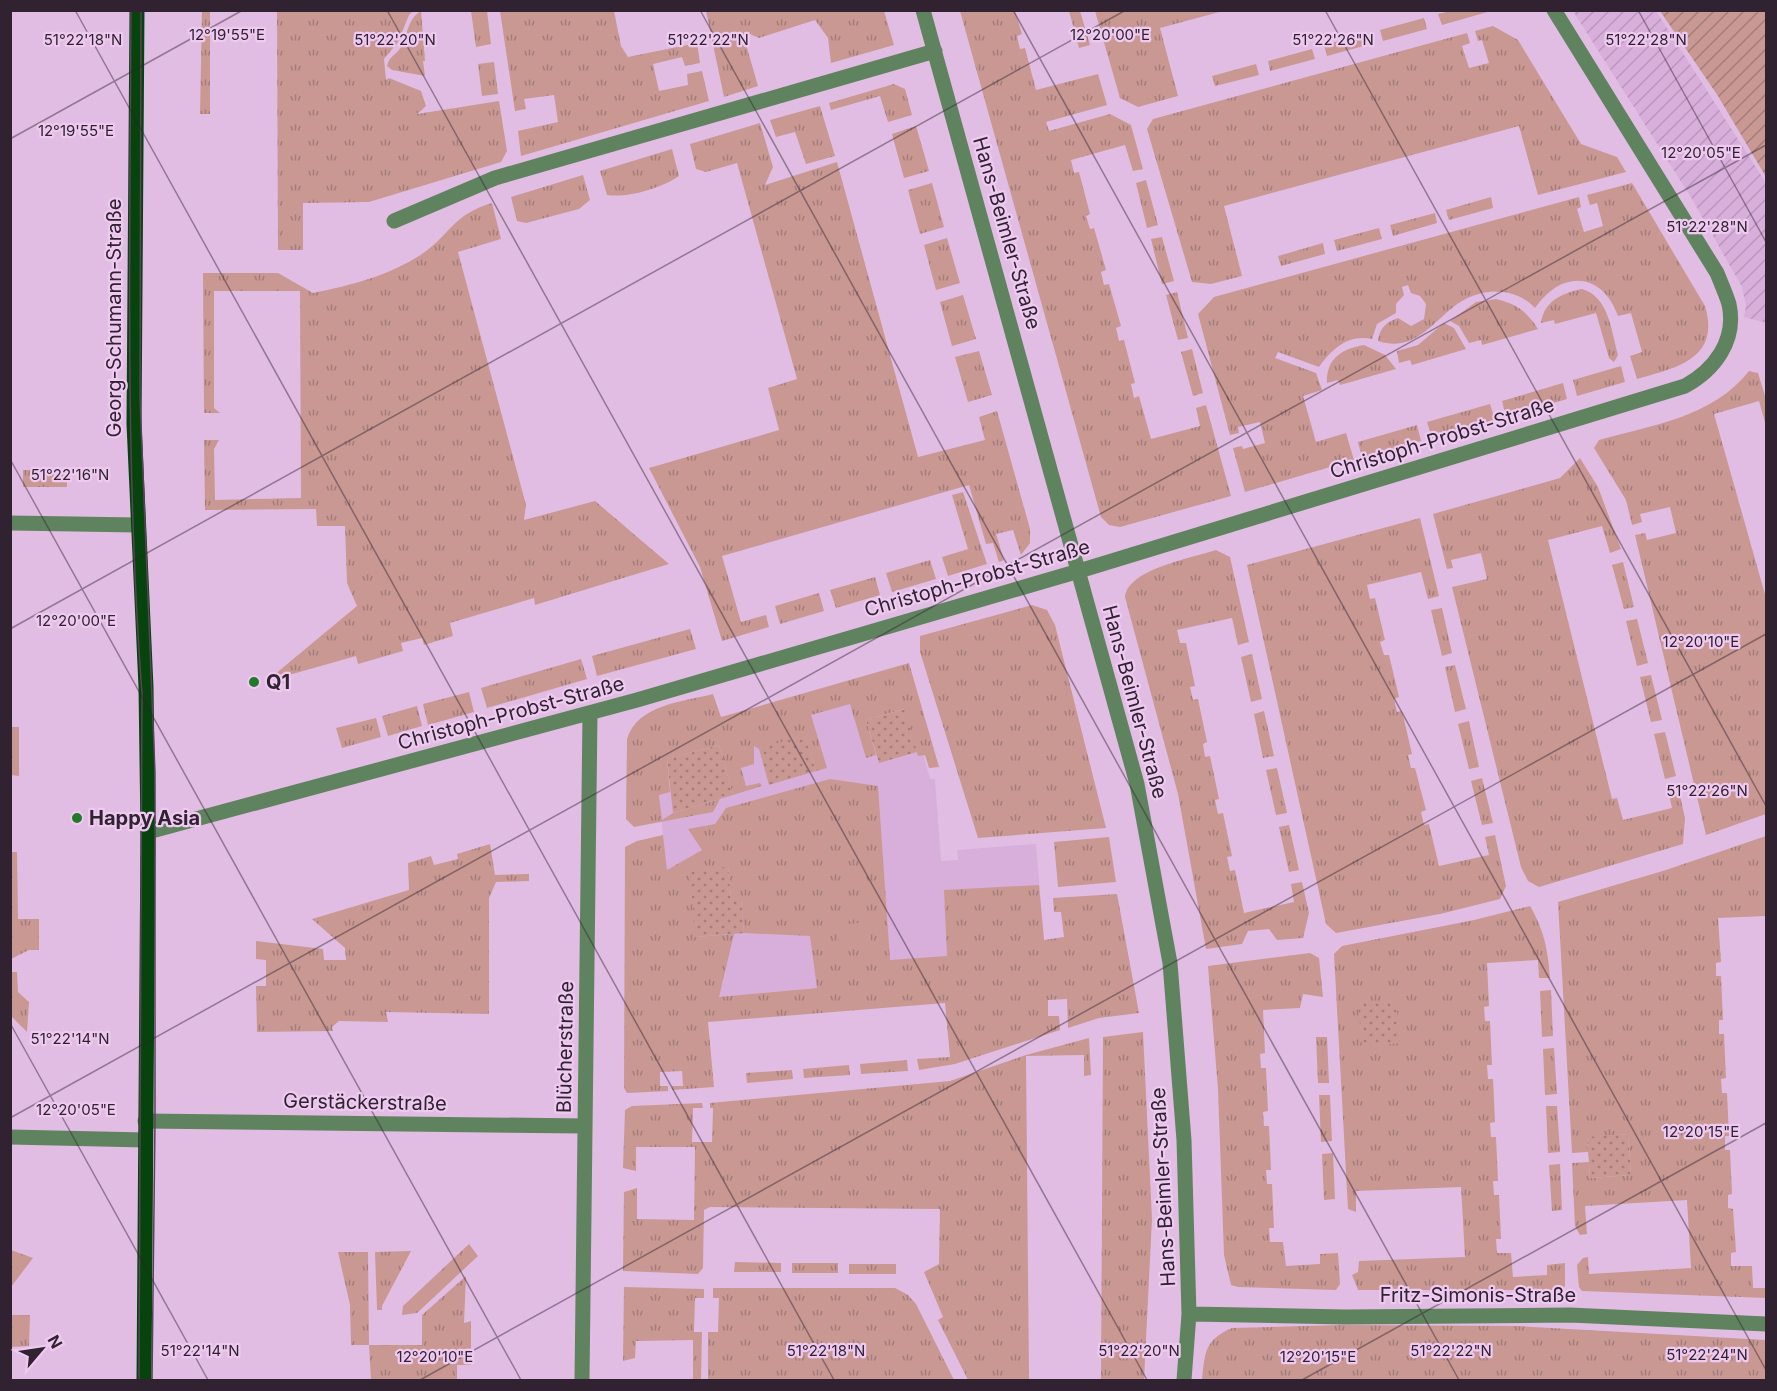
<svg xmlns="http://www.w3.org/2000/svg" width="1777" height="1391" font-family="Inter,sans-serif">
  <defs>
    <pattern id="industrial-furrows" width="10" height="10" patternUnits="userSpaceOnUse" patternTransform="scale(1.5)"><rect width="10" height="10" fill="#d8afda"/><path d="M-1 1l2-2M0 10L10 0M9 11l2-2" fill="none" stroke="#ba96bc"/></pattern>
    <pattern id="grass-tufts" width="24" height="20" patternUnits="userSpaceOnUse" patternTransform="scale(1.5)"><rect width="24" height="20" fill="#c99893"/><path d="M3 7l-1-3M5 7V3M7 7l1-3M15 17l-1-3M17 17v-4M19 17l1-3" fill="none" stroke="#a47c79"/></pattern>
    <pattern id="park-dots" width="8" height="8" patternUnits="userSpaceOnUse" patternTransform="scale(1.5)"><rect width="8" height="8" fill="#c99893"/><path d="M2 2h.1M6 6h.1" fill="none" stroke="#a47c79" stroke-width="1.8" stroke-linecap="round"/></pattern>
    <pattern id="garden-furrows" width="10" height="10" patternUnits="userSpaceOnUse" patternTransform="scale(1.5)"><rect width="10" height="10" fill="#c99893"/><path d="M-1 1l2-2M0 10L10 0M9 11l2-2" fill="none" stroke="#a47c79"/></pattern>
  </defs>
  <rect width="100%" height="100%" fill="#e1bde3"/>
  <path fill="#d8afda" d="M903,677L930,779H935L941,861L958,860L957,850L1036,844L1046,966L678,1001L655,748Z"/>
  <path fill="url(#industrial-furrows)" d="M1573,11H1656L1766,183V323L1744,317L1746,306L1742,287L1692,199Z"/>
  <path fill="url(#grass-tufts)" fill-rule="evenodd" d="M277,11H413L409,15L398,42L384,59L386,80L389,78L421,91L426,106L417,114L499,101L507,151L501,162L369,202L303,203V250H278Z
    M421,11L425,61H423L425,76L392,70L387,66C389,57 394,56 399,50C408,37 406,20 421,11Z
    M471,11H487L491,44L476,47Z
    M500,11H614L621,46L628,57L697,43L700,63L685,66L682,57L653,64L659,91L688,85L687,74L702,71L709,101L521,156L518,131L558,122L554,95L524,99L526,109L515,111Z
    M706,11H884L894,45L831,63L828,38L815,20L759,38L750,34L745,41L758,86L724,97Z
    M960,11H1015L1022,34L1017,36L1020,49L1025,48L1036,90L1098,74L1107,105L1046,122L1049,131L1110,114L1131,125L1143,169L1133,171L1125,145L1071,160L1074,173L1079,172L1090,214L1086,216L1090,229L1094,228L1106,270L1101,272L1104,285L1109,284L1121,326L1116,328L1119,341L1124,340L1135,383L1131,384L1134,398L1139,396L1151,439L1200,426L1196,408L1206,405L1231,496L1120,527L1109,525L1101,517Z
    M1069,11H1080L1090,45L1079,48Z
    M1095,11V10L1223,11L1160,28L1178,96L1138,107L1120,98Z
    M1451,11V10L1491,11L1442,25L1438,14Z
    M202,12H210V114H200Z
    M1424,18L1427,29L1383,41L1380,30Z
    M1493,26L1518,40L1581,144L1617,157L1626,172L1538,195L1519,126L1224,206L1242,276L1211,284L1192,282L1147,129L1153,119L1467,33L1470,43L1462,46L1469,68L1489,63L1482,40L1478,41L1475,31Z
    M1368,33L1371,44L1327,56L1324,45Z
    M1312,49L1315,59L1270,71L1268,61Z
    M494,62L498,94L482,96L478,64Z
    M1256,64L1259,75L1215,86L1212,76Z
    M894,84L905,89L912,115L888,122L880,96L831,110L829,103Z
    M820,106L835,156L806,164L795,132L776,137L770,120Z
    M760,123L773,167L765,185L837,162L918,457L985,440L979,417L997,411L1030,529V543L1021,555L1013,530L996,534L1004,560L999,562L993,543L986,544L969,485L722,556L741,622L766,615L769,627L722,641L700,567L649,468L779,430L768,388L797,379L737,163L706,172L696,169L690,144Z
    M916,126L929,171L904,178L892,134Z
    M672,149L679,176C662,188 628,198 607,195L600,171Z
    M583,175L590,200L579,209L526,223L517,221L511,197Z
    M1146,180L1158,225L1147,228L1136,183Z
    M932,183L944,227L920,234L908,190Z
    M1632,183L1705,306C1721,359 1676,368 1637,379L1630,356L1642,352L1631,313L1618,316C1602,271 1561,270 1535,308C1514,285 1477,287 1452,308C1429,327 1412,352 1378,341C1379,329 1386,322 1398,318L1411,326L1424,319L1426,304L1420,296L1411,293L1408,285L1402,287L1404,295L1396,304V313L1377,324L1372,339C1348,334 1332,349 1319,367L1278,352L1275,358L1316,373L1322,390L1303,396L1316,442L1346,433L1354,460L1245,492L1233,448L1242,446L1243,449L1265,443L1260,422L1238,427L1239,433L1230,435L1198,314L1214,297L1579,197L1581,207L1577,209L1584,232L1603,226L1597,203L1590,205L1587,195Z
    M1491,197L1493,208L1449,220L1446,210Z
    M492,203L501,239L458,252L526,505L524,520L595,501L669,564L535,605L534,598L450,623L453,636L424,645L422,638L401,643L403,651L358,664L356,656L289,675L291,682L277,685L274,675L357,606L347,583L345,526H317L316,509L205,510L204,440H219L214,449L215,500L301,498L300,291H214V408L220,413H204L203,273H278L313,293C352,285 388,276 422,254C451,234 452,215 492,203Z
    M1435,213L1437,223L1393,236L1390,225Z
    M1379,228L1382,239L1337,251L1334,240Z
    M1162,237L1174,281L1162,284L1151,239Z
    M947,238L960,283L936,290L924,245Z
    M1323,243L1325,254L1281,266L1278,256Z
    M1582,289C1609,297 1611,330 1618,355L1614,362L1609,358L1596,313L1555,324L1554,320L1541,323C1544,301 1562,293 1582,289Z
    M1177,292L1188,338L1178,340L1166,295Z
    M963,295L976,339L952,346L940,302Z
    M1496,299C1517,304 1526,311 1538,329L1482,345L1481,340L1469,343L1459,326L1450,321L1476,302Z
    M1444,323L1454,328L1466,349L1412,365L1410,360L1399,363L1397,351L1418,345Z
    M1364,345L1385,355L1396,369L1340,385L1338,380L1327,383C1326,359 1341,349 1364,345Z
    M1192,349L1203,393L1193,396L1181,352Z
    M979,351L992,395L968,402L955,357Z
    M1621,366L1625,382L1577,396L1573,380Z
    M1749,371L1758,373L1766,399V426L1759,401L1714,414L1766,598V814L1706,835L1635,535L1645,533L1647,540L1676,533L1670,507L1640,514L1642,522L1632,525L1626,500L1594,448L1599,440C1653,425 1713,417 1749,371Z
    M1563,383L1567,399L1506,417L1502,401Z
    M1490,404L1495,420L1432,438L1427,422Z
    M1417,425L1421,441L1362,458L1358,442Z
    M1580,458L1598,487L1621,549L1610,553L1602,526L1548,540L1612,799L1617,798L1623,820L1672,808L1668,790L1678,787L1685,818L1683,844L1539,887L1528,881L1521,867L1452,587L1487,579L1481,553L1451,560L1453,568L1447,569L1433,514L1560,478Z
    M67,470V487H23V470Z
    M963,492L987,564L948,576L942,557L968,549L952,495Z
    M1420,518L1439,596L1428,599L1421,572L1367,585L1370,599L1375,598L1385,640L1380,642L1384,655H1389L1399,697L1394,699L1397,712L1402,711L1412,754L1408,755L1411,768H1415L1426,810L1421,812L1424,825L1429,824L1439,866L1489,855L1485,837L1495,835L1506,886L1500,899L1440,914L1336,933L1326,924L1247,565Z
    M1216,550L1230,557L1249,642L1238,645L1232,618L1177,630L1180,643H1186L1195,686L1190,687L1193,700L1198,699L1207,742L1203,744L1205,757L1210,756L1219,799L1215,800L1218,814L1223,813L1232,856L1227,857L1230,871L1235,870L1244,913L1294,902L1291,884L1302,882L1309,913L1303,938L1277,940L1269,929L1248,931L1242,944L1206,949L1178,794L1125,597C1128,569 1192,558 1216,550Z
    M930,560L936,579L892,592L886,573Z
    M1623,562L1634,607L1624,609L1612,565Z
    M875,577L880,595L836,608L830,590Z
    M819,593L824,611L780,624L775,606Z
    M1032,605L1047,610L1055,625L1106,828L978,838L920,652V636Z
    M1442,608L1452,653L1442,656L1431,610Z
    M1637,619L1648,663L1637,666L1626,621Z
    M690,629L696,649L597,676L592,656Z
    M1252,654L1262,699L1251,702L1241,657Z
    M581,659L587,679L487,708L481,688Z
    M909,663L939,767L929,768L925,755L918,756L904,709L866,720L876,755L866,758L850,704L811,715L827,768L816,771L805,736L759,749L754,746V764L741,768L746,786L760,783L762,786L733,795L719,745L667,759L670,792L659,795L662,820L673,813L720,799L713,812L634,827L626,819L627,739C638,704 683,702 713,694L721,717Z
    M1455,665L1466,709L1455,712L1445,667Z
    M1651,675L1662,720L1651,722L1640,677Z
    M469,692L474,712L428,725L423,704Z
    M417,706L422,726L388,736L382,716Z
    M1264,711L1274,756L1263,758L1254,714Z
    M376,718L381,737L342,748L336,728Z
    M1469,721L1479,767L1469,769L1458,724Z
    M11,727H19V776L11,775Z
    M1665,732L1676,776L1665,779L1654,734Z
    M1277,768L1287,813L1276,815L1266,770Z
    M1482,778L1493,823L1482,825L1471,781Z
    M830,779L878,786L890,960L947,956L944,890L1039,885L1044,940L1064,937L1061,912H1054L1053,898L1117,894L1139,1013L1099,1018L1068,1028L1067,999L1048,1000V1016H1059L1060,1030L955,1064L919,1070L917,1059L950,1057L945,1003L708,1022L714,1087L672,1090V1086H683L682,1071L660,1072V1086H668V1091L627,1093L624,1088L625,847L637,841L663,835L667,870L702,850L688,829L715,824L726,808ZM728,867L731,899H741L744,933L810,936L817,988L719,997L734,934L695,937Z
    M1289,825L1299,870L1289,872L1279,827Z
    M1766,836V916L1718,918L1721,962L1716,963V976H1721L1723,1020H1719V1034H1724L1726,1078L1721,1079L1722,1093H1727L1729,1136H1725V1150H1730L1732,1194L1728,1195V1208L1733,1209L1736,1252L1731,1253V1266H1752L1753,1288H1766V1298L1582,1291L1579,1287L1577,1265L1583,1258L1588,1257L1589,1274L1691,1268L1687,1200L1585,1206L1587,1234L1580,1235L1575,1226L1572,1163L1589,1162L1590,1178L1631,1175L1628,1134L1587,1138L1588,1152L1572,1153L1558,902L1666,870Z
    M1109,837L1116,882L1058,887L1054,842Z
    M490,844L495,875L529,874V881L496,882L489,898V1014L386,1012L388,1022L339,1021L332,1027L333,1031L257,1032L256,986H266V960L256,959V941L323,949L324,960H346L345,948L312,919L409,890L408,863L431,856L434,865L458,859L457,854Z
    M11,852H17L18,919H39V950H29L11,959Z
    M1530,906C1544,930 1548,950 1550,978H1539L1538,960L1487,963L1489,1006L1484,1007L1485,1021H1490L1492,1065H1487L1488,1079H1493L1495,1122L1490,1123L1491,1137H1496L1498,1181H1493L1494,1195H1499L1501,1239H1496L1497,1253H1511L1513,1277L1547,1275V1265L1565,1263V1286L1562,1290H1358L1352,1275L1358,1272L1359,1261L1465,1257L1461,1187L1356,1191V1212L1348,1209L1334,954L1342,946L1474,920Z
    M1310,953L1319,958L1323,997L1303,994L1300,1008L1263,1010L1265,1053L1260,1054L1261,1068H1266L1268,1111L1263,1112L1264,1126H1269L1271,1170H1266L1267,1184H1272L1274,1228H1269L1270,1242H1283L1286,1266L1320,1264V1254L1338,1253L1340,1284L1336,1290L1238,1287L1231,1285L1224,1255L1218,1089L1208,966Z
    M11,972H17L18,992L29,1002L27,1032L11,1016Z
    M1551,990L1553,1036L1542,1037L1540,991Z
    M1143,1032L1152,1219L1144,1380H1101L1103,1037Z
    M1327,1037L1329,1083H1318L1316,1037Z
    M1089,1038L1091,1075L1084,1076V1055L1026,1056L1029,1380H968L938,1320L943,1317L924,1272L939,1264L940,1209L710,1207L704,1210L703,1268L698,1274L623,1271L624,1192L637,1188V1219L694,1220L695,1147H636V1171L623,1168L625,1110L632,1106L702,1103L703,1108H693L692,1142H712L713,1108H710V1103L950,1081L1026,1055Z
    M1554,1048L1557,1094L1545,1095L1543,1049Z
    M907,1060L908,1071L861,1074L860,1064Z
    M849,1065L850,1075L804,1078L803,1069Z
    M792,1070L793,1079L747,1083L746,1073Z
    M1319,1095H1330L1332,1141L1321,1142Z
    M1546,1106H1557L1560,1152L1548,1153Z
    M1333,1153L1335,1199L1324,1200L1322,1154Z
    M1560,1164L1562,1210L1552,1211L1549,1165Z
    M469,1244L478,1256L417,1313L402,1315L403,1306Z
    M11,1250L33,1258L11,1287L10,1250Z
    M411,1251L382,1306V1310H377L375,1252Z
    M338,1252H368L369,1345H422V1315L466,1276L464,1323L471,1321V1365H457V1380H371L369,1345H351L350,1305Z
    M735,1262L781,1263V1272H734Z
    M792,1263H838V1273H792Z
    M849,1264H896V1274H849Z
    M624,1287L704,1289V1298H695L694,1332H702L701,1380H693V1340L636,1341L635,1358L623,1361Z
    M713,1288H895L908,1295L916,1304L954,1380H708V1332H718L719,1298H713Z
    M11,1305V1315H30L29,1346L11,1347Z
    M1340,1325L1517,1326L1766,1340V1380H1202C1205,1353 1204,1340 1232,1328Z"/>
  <path fill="url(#park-dots)" d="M905,709L917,752L879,763L866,720Z
    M805,735L816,771L769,785L759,749Z
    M719,745L733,795L673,813L667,759Z
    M728,867L731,899L741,898L744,933L695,937L690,870Z
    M1396,1000L1400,1043L1362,1047L1358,1003Z
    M1628,1134L1631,1175L1590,1178L1587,1137Z"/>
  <path fill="url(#garden-furrows)" d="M1660,11H1766V177L1718,96Z"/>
  <path fill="#c99893" d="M870,922L871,943L839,946L837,925Z"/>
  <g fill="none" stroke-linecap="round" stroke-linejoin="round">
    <path stroke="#60835f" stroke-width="15" d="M923,10L1137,784L1170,963L1184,1140L1189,1314L1184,1380
      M394,221L495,178L935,51
      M10,523L138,525
      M148,832L637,700L1079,571L1685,386C1714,370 1737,341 1729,304C1726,294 1721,283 1717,273L1554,10
      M145,1121L585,1126
      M10,1137L145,1140
      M1189,1314L1346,1317L1570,1315L1766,1324
      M582,1380L590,713"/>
    <path stroke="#07430d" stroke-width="15" d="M137,10L134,424L146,687L148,832L144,1380"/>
    <path stroke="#564458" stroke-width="1.5" d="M131,10C130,238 125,466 142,693L139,1380
      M141,10L140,399L155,773V1121L152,1380"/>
  </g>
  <path fill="none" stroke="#302231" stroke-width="1.5" stroke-opacity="0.45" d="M75,10L834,1380M387,10L1147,1380M700,10L1459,1380M1013,10L1766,1370M1325,10L1766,806M1638,10L1766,242M10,139L243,10M10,459L521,1380M10,629L1126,10M10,1023L208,1380M10,1118L1766,145M420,1380L1766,634M1302,1380L1766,1123"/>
  <g fill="#217a28" stroke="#eecaf1" stroke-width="2">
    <circle cx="254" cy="682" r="6"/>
    <circle cx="77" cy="818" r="6"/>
  </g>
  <g text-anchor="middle" stroke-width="4.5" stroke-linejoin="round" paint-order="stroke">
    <g font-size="20" fill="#302231" stroke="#eecaf1">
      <text transform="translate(1007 233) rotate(74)" y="7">Hans-Beimler-Straße</text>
      <text transform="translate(114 318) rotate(-90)" y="7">Georg-Schumann-Straße</text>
      <text transform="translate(1442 438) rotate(-17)" y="7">Christoph-Probst-Straße</text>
      <text transform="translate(977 578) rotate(-16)" y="7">Christoph-Probst-Straße</text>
      <text transform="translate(1135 702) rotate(75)" y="7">Hans-Beimler-Straße</text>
      <text transform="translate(511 713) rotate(-15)" y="7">Christoph-Probst-Straße</text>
      <text transform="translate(565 1047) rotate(-89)" y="7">Blücherstraße</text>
      <text transform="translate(365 1102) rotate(1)" y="7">Gerstäckerstraße</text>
      <text transform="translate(1163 1187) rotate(-93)" y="7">Hans-Beimler-Straße</text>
      <text x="1478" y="1302">Fritz-Simonis-Straße</text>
    </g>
    <g font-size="20" font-weight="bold" fill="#302231" stroke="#eecaf1" text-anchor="start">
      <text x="266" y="689">Q1</text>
      <text x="89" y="825">Happy Asia</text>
    </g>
  </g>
  <g font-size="15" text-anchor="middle" fill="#302231" stroke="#eecaf1" stroke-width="4.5" stroke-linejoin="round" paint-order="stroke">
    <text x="227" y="40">12°19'55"E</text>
    <text x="1110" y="40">12°20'00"E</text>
    <text x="83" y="45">51°22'18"N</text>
    <text x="395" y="45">51°22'20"N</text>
    <text x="708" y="45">51°22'22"N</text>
    <text x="1333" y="45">51°22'26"N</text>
    <text x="1646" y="45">51°22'28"N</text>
    <text x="76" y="136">12°19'55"E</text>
    <text x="1701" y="158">12°20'05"E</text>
    <text x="1707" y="232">51°22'28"N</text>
    <text x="70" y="480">51°22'16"N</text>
    <text x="76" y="626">12°20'00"E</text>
    <text x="1701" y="647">12°20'10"E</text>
    <text x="1707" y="796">51°22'26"N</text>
    <text x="70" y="1044">51°22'14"N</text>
    <text x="76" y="1115">12°20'05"E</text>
    <text x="1701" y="1137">12°20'15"E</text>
    <text x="200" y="1356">51°22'14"N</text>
    <text x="826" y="1356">51°22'18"N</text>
    <text x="1139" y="1356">51°22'20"N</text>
    <text x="1451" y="1356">51°22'22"N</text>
    <text x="1707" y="1360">51°22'24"N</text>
    <text x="435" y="1362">12°20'10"E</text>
    <text x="1318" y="1362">12°20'15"E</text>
  </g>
  <rect width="1777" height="1391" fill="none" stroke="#302231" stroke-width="24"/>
  <g transform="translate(42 1349) rotate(61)" stroke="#eecaf1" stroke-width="4.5" paint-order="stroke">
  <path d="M0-4.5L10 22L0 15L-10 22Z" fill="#302231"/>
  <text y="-9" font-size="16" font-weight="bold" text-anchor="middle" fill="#302231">N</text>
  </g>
</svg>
